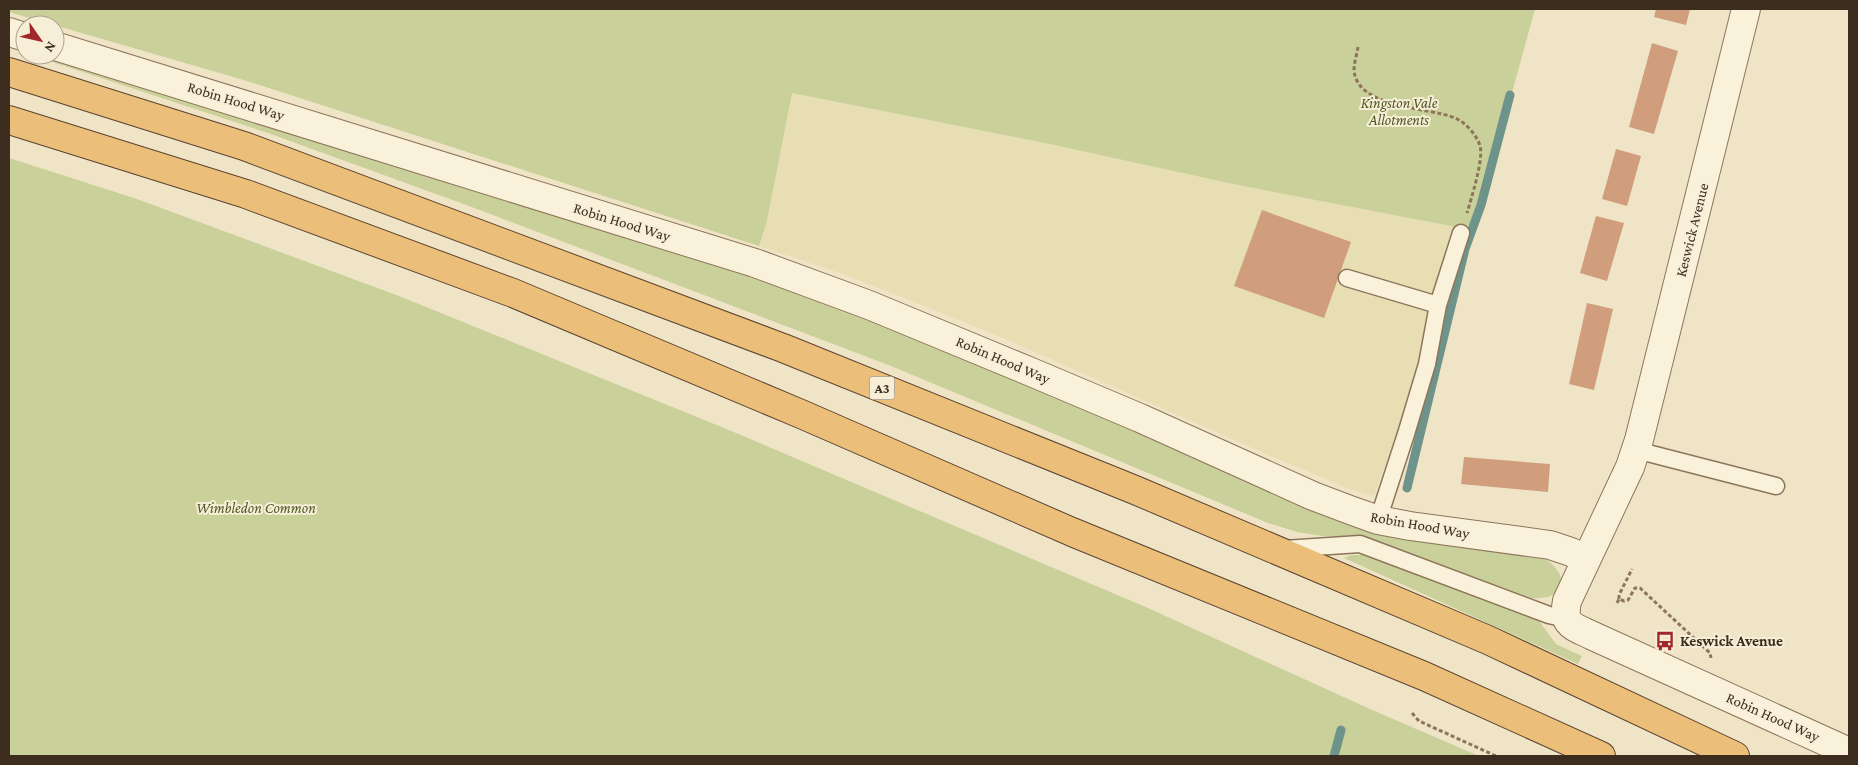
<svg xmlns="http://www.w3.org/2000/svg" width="1858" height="765" font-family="'Crimson Pro',serif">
  <rect width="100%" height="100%" fill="#f0e4c7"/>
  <path fill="#e7deb4" d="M792,93L1045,143L1233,184L1456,227L1404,413L1374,496L1352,490L1268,455L1001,337L922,305L843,274L759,246L767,221Z"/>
  <path fill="#cad09a" d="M9,9H1535L1476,224L1456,227L1233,184L1045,143L792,93L767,221L759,246L247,81L9,12Z
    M31,55H50L746,275L865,315L1404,538L1453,546L1539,556C1575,573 1565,605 1526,597L1364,537L1322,536L1297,532L1268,523L891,366L469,206L268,133Z
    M9,158L137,199L399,296L729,430L1148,608L1370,709L1479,756H9Z
    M1351,555H1362L1529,615L1539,621L1556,644L1582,656L1578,664L1344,558Z"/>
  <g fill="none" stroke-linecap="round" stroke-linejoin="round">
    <path stroke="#6e938a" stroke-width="9" d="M1407,488L1465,249L1481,205L1510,95
      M1334,756L1341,730"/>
  </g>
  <path fill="#d09e7c" d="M1656,9H1690L1686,25L1654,17Z
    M1652,43L1678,51L1654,134L1629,127Z
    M1616,149L1641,156L1627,206L1602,199Z
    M1262,210L1351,242L1324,318L1234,286Z
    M1596,216L1624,223L1607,281L1580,273Z
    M1587,303L1613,309L1594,390L1569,384Z
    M1464,457L1550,464L1548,492L1461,484Z"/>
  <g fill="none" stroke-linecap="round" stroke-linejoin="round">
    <defs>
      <path id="service" d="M1347,278L1438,305
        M1636,450L1776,486
        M1378,520L1406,434L1427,364L1438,305L1461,233
        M1284,549L1360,544L1549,615L1566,619"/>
      <path id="minor" d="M1746,9L1639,440L1630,467L1567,601C1562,626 1573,626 1593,636L1849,752
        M9,32L25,37
        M55,46L755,263L869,305L1031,372L1140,418L1313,496L1350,510L1378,520L1410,526L1550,545L1571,552L1586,559"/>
      <path id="trunk" d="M9,72L244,146L783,348L1135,490L1488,640L1735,756
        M9,120L246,194L513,293L801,414L1072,532L1424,676L1601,756"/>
    </defs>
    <use href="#service" stroke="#8d755b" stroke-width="19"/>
    <use href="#minor" stroke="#8d755b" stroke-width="30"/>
    <use href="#trunk" stroke="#5b432f" stroke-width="30"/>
    <path stroke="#8d755b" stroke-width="3" stroke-dasharray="4 2.5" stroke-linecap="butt" d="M1358,47C1357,54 1354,63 1354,70C1357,109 1430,107 1455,118C1465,122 1477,135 1480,146C1484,159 1471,199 1467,213
      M1619,599V595L1632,569
      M1617,603L1619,599L1624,601L1628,600L1635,588H1640L1710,653L1711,658
      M1412,713L1419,721L1496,756"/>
    <use href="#service" stroke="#faf1db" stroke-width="16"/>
    <use href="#minor" stroke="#faf1db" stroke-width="28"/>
    <use href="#trunk" stroke="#ebbe7a" stroke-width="28"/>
  </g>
  <defs>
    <symbol id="bus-bare" viewBox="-9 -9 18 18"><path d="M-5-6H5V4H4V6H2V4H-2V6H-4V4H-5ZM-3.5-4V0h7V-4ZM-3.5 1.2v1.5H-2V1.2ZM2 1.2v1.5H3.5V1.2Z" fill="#9f282a" stroke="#f7eed7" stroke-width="2.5" paint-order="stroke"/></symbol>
  </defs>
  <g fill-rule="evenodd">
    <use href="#bus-bare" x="1651" y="627" width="28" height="28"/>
  </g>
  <g text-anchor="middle" stroke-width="4" stroke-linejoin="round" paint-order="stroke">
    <rect fill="#f7eed7" stroke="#756756" stroke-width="1" x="869.5" y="376.5" width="25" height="23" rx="4"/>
    <g font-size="14" font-weight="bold" fill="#3d2d1f">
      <text x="882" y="393">A3</text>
    </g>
    <g font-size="15" fill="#3d2d1f" stroke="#f7eed7">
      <text transform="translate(236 101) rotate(17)" y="5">Robin Hood Way</text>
      <text transform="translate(622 222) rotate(17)" y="5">Robin Hood Way</text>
      <text transform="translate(1692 230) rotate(-76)" y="5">Keswick Avenue</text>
      <text transform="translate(1003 360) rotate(23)" y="5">Robin Hood Way</text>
      <text transform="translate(1420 525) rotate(10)" y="5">Robin Hood Way</text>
      <text transform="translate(1773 717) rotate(24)" y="5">Robin Hood Way</text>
    </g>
    <g font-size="15" font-style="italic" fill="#4d5a25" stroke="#f7eed7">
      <text x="1399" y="108">Kingston Vale<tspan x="1399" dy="17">Allotments</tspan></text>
      <text x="256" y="513">Wimbledon Common</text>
    </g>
    <g font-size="15" font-weight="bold" fill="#3d2d1f" stroke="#f7eed7" text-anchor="start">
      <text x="1680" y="646">Keswick Avenue</text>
    </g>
  </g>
  <rect width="1858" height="765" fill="none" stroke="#3d2d1f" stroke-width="20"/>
  <g transform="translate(40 40) rotate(124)"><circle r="24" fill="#f7eed7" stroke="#ada18d"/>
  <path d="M0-4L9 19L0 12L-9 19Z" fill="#9f282a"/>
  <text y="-8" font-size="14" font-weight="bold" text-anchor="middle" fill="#3d2d1f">N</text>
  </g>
</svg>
